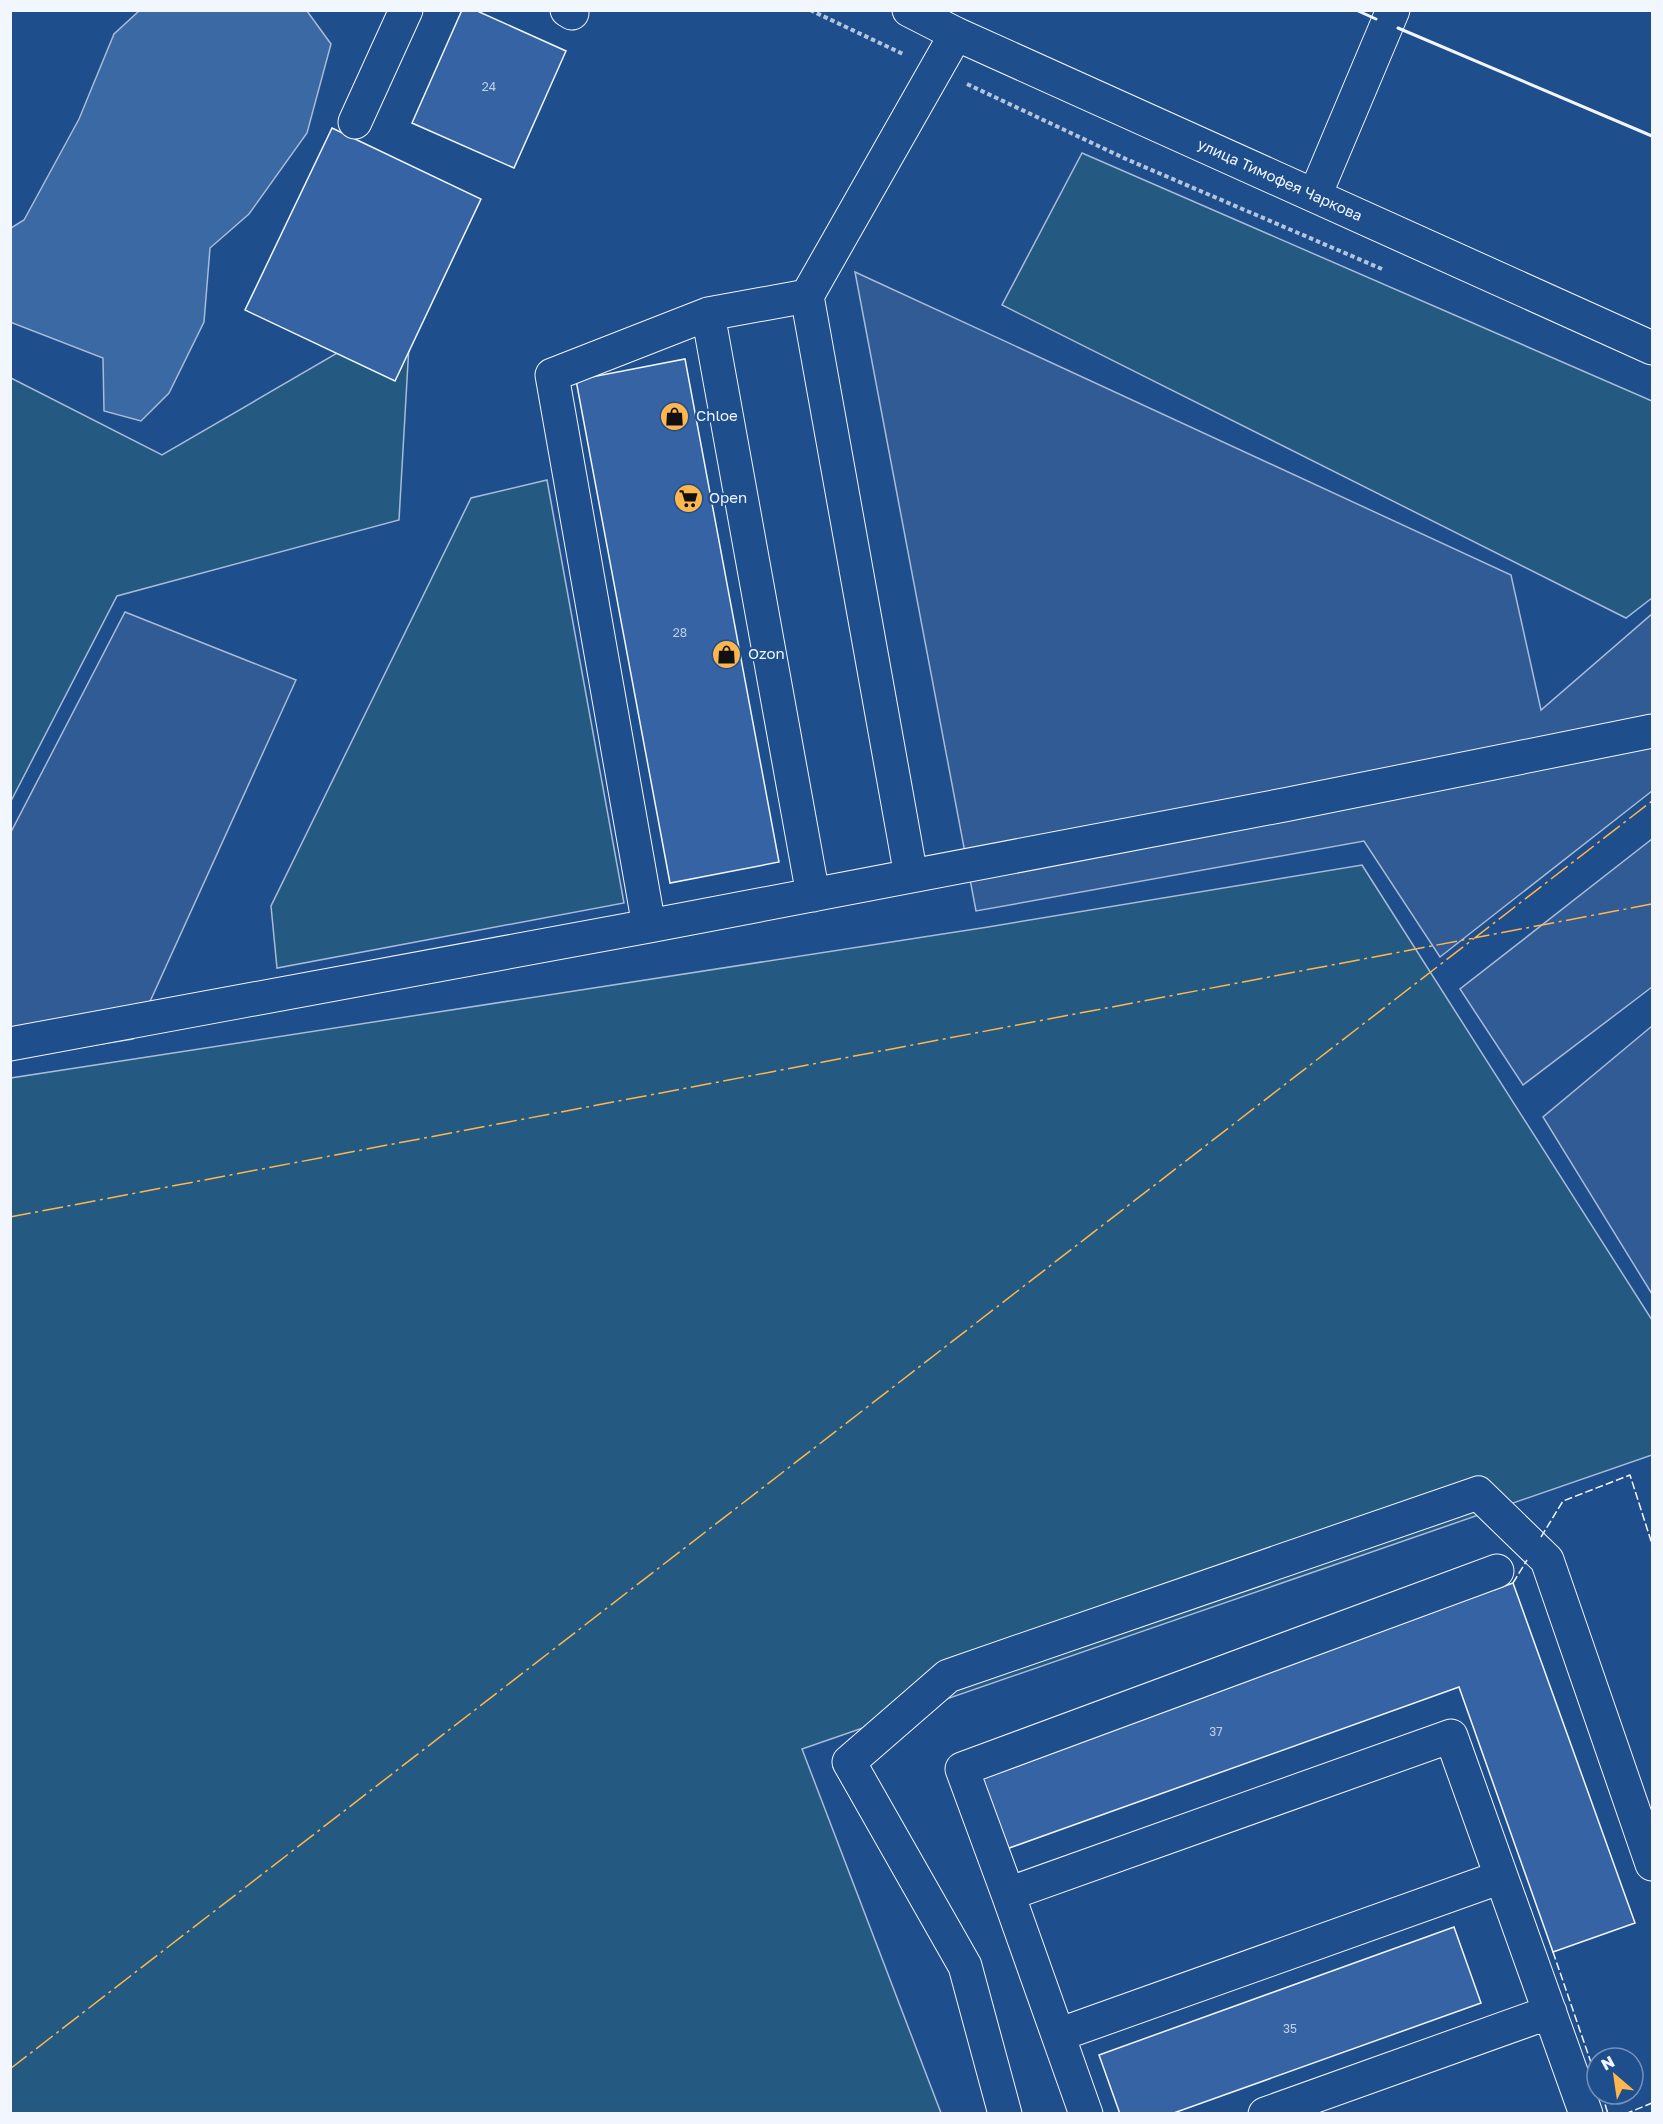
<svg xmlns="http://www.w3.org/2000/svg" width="1663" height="2124" font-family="'Golos Text',sans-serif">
  <rect width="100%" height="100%" fill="#1f4e8c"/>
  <path fill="#245a82" stroke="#a8bbd7" stroke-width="1.5" d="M1082,153L1652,401V598L1626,618L1002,305Z
    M411,310L399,520L117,596L11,801V378L162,455Z
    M547,480L624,903L277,968L271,906L471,498Z
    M1362,865L1652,1320V1455L802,1749L941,2113L11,2114V1078L988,927Z"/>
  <path fill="#305b95" stroke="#a8bbd7" stroke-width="1.5" d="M855,272L1511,575L1541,710L1652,614V791L1440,957L1364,841L976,911Z
    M125,612L296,680L133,1039L11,1058V832Z
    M1652,839V987L1523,1085L1460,989Z
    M1652,1026V1294L1543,1117Z"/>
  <path fill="#3b69a3" stroke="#a8bbd7" stroke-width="1.5" d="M139,11H307L331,44L307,133L249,214L210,248L204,322L169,393L141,421L104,411L103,358L10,322L11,228L24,220L79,119L114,34Z"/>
  <path fill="#3563a3" stroke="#f2f6ff" stroke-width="1.5" d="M462,10H475L566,51L514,168L412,123Z
    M332,128L481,199L395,381L245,310Z
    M685,359L779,862L670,883L576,380Z
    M1513,1583L1635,1923L1553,1952L1459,1687L1001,1851L974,1776Z
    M1454,1927L1481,2003L1171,2114H1120L1099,2055Z"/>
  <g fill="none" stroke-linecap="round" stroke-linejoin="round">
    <defs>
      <path id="minor" d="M567,10L572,13
        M355,122L406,10
        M1315,195L1393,10
        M708,314L813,895
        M911,876L807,296L956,34
        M649,926L552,375L708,314L807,296
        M10,1044L649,926L1284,805L1652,731
        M1008,1894L962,1769L1497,1571
        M1058,2035L1501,1877
        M1005,2114L965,1966L849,1762L948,1676L1478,1493L1547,1560L1652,1864
        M1086,2114L1008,1894L1451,1736L1586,2114
        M1265,2114L1550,2012"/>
      <g id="major">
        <path id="s1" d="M909,10L956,34L1652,348"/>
      </g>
    </defs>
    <use href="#minor" stroke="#f2f6ff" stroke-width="35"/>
    <use href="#major" stroke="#f2f6ff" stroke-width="35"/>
    <path stroke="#b3c4dc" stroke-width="4" stroke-dasharray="4.5 3" stroke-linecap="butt" d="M810,10L903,54
      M967,84L1126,159L1382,269"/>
    <use href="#minor" stroke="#1f4e8c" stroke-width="33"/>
    <use href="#major" stroke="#1f4e8c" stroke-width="33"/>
    <path stroke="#f2f6ff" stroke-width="1.5" stroke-dasharray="8 3" stroke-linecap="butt" d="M1541,1537L1563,1501L1630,1475L1652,1544
      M1513,1583L1527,1560
      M1553,1952L1597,2080
      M1602,2094L1608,2114
      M1625,2114L1652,2103"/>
    <path stroke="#f2f6ff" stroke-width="3" d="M1356,10L1376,19
      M1398,28L1652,136"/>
    <path stroke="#ffb74d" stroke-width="1.5" stroke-dasharray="21 4.5 3 4.5" stroke-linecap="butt" d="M10,1217L1652,904
      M10,2069L1652,801"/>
  </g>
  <defs>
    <symbol id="shop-disc" viewBox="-11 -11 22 22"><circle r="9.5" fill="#ffb74d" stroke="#1f4e8c"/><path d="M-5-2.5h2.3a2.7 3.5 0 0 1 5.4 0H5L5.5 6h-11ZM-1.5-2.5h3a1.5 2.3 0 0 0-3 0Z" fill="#111"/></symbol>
    <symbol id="supermarket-disc" viewBox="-11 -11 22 22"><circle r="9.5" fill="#ffb74d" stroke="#1f4e8c"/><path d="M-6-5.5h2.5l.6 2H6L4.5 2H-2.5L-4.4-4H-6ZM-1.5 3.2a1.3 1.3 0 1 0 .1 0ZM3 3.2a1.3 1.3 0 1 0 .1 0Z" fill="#111"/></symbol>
  </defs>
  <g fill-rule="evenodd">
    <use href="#shop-disc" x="658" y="400" width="33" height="33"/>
    <use href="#supermarket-disc" x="672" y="482" width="33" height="33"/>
    <use href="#shop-disc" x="710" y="638" width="33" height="33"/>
  </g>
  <g text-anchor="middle" stroke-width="4.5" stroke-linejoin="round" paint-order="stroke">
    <g font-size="12" fill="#c3d1e8">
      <text x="489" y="91">24</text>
      <text x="680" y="637">28</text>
      <text x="1216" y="1736">37</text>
      <text x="1290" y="2033">35</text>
    </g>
    <g font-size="15" fill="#f2f6ff" stroke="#1f4e8c">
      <text dy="5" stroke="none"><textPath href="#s1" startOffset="408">улица Тимофея Чаркова</textPath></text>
    </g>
    <g font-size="15" fill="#f2f6ff" stroke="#1f4e8c" text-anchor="start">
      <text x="696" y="421">Chloe</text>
      <text x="709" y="503">Open</text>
      <text x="748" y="659">Ozon</text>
    </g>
  </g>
  <rect width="1663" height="2124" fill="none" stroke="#f2f6ff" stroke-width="24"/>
  <g transform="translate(1615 2076) rotate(331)"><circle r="28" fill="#1f4e8c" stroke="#7391ba" stroke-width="1.5"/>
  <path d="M0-4.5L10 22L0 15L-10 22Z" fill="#ffb74d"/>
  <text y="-9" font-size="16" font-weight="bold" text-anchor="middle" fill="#f2f6ff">N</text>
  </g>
</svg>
